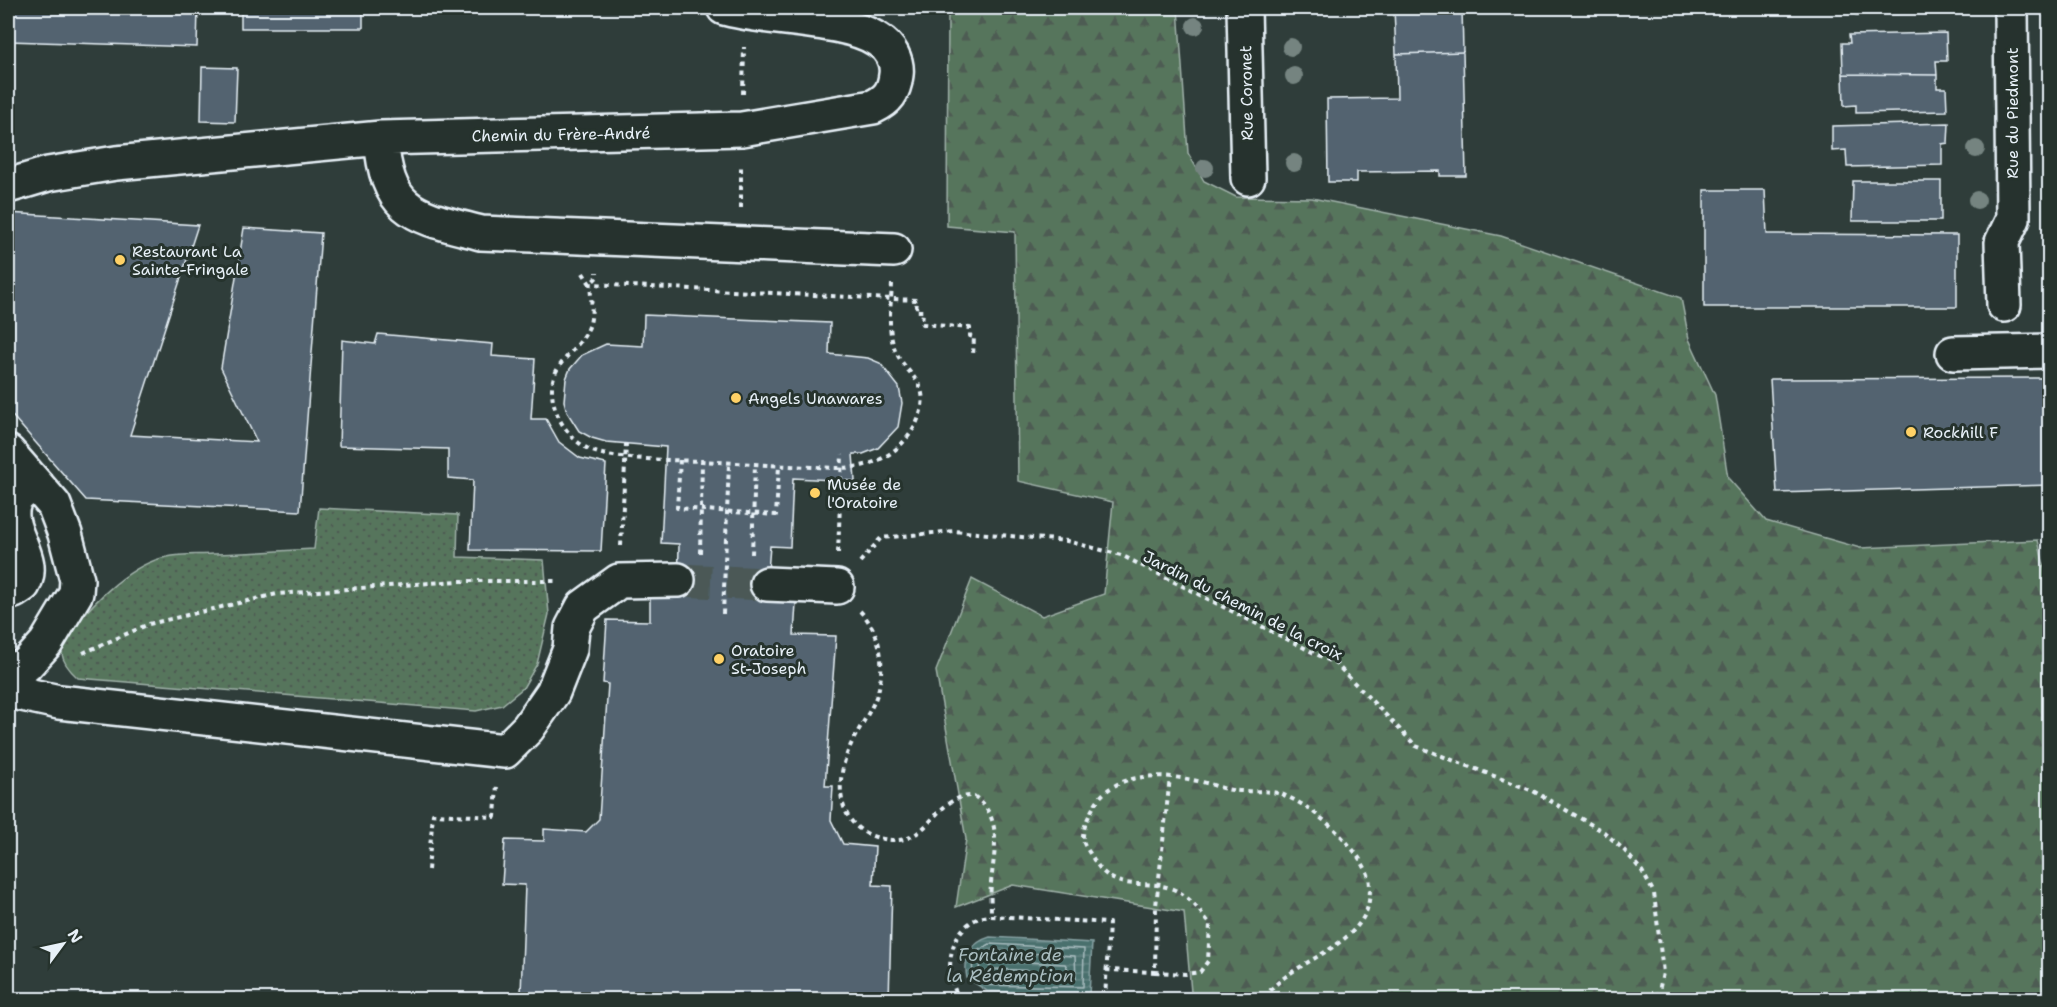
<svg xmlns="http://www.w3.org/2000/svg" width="2057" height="1007" font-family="'Shantell Sans',sans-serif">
  <defs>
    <pattern id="grass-dots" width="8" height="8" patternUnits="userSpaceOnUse" patternTransform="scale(1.5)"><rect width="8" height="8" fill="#57745c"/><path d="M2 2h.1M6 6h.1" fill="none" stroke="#4e5c52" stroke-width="1.8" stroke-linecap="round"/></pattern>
    <pattern id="forest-firs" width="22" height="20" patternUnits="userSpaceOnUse" patternTransform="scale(1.5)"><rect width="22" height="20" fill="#57745c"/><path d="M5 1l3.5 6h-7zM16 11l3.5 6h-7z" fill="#4e5c52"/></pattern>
    <pattern id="water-rules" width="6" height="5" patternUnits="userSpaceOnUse" patternTransform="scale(1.5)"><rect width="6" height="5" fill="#4a6f6d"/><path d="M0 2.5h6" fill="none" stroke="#648483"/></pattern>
  </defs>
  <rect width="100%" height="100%" fill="#2f3d3a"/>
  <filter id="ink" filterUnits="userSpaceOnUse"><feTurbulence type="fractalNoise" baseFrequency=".0167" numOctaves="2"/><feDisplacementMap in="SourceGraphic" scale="12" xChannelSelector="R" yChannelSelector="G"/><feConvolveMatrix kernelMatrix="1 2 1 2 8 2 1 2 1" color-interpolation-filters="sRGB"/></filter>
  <g filter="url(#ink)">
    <path fill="url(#grass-dots)" stroke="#a0b2aa" stroke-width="1.5" d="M319,508L458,515L457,557L544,560L549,614L537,664L523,688L502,705L476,711L78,678C58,660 57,648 73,628C94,601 132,563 167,557C181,554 198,555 213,554C247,553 281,551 314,549Z"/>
    <path fill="url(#forest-firs)" stroke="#a0b2aa" stroke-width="1.5" d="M948,8H1178L1188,153L1204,181L1236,197L1312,198L1501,236L1681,298L1689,339L1715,395L1728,478L1766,521L1860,548L2038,540L2050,592L2049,999H1188L1191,992L1184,912L1013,885L956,907L966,839L936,671L972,579L1042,616L1104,594L1113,502L1018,481L1015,232L947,226Z"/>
    <path fill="url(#water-rules)" stroke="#89a3a5" stroke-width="1.5" d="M990,937L1092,943L1089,995L987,991L967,978C963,958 970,943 990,937Z"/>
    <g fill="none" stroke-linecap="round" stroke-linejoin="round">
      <path stroke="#a9bdc0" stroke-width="1.5" d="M990,944L1084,949L1083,987L989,985L973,975L972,960L976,952Z
        M991,951L1075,956L1076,979L991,978L979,968L982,956Z
        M993,960L1065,964L1068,969L1065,972L993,969L988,965Z"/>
    </g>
    <path fill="#526470" stroke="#e8f1f8" stroke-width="1.5" d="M8,8H198L197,47L8,41Z
      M241,8H363V28H241Z
      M1326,8H1462L1463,52L1396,54L1394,8L1327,10Z
      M1856,8H1947V12L1856,15Z
      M1946,33L1947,61H1936L1937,75L1843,74L1842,43H1850L1849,35Z
      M1463,52L1466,176H1440V171L1357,172V182H1328L1327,99L1397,98L1396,54Z
      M202,67L237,68L235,122L201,121Z
      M1843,74L1937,75V88H1946L1947,111L1856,113V105L1844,106Z
      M1949,123L1948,143L1942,144V165L1847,167L1846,150L1832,151V126Z
      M1853,181H1941V221H1852Z
      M1704,190H1765L1767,234L1957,235V307H1704Z
      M8,213L198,225L130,435L257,442L221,368L244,228L321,233L300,511L86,500L8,411Z
      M644,315L830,323L829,354L868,358L880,363L899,387L902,403L898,427L878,448L863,454H853L855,481L793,478L790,547L770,546L767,584V600L796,603L794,635L836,636L825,786H833L831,820L843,844L875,847L873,885L892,886L889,1000H497L498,994H521L525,885L502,884L505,840L544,841V829L586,832L599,819L608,684L603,683L607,620L650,621V597H678L679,544L661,543L666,447L606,442L592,438L579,431L567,412L564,401L566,379L570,369L582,355L606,344L643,346Z
      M378,334L493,344L492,356L535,359L531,419H546L559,442L580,458L606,464L601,551L470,550L473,480L448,478V449L339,446L342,340L375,344Z
      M2050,378V485L1777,493L1770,379Z"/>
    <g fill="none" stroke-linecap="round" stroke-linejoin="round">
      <path stroke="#4b5856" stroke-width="33" stroke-dasharray="33 16" stroke-linecap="butt" d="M678,580L767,584"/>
      <defs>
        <path id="minor" d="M1244,8L1248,178
          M381,138C387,215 416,216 481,233L894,250
          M8,186L48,174L116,163L381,138L742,129L873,107C888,100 894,92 896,75C898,61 890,47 878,40C846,18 765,20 724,8
          M2004,305L2002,242L2013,219L2011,8
          M1953,353L2050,351
          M8,452L54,505L65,534L77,580L76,593L46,643L26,665L8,672
          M767,584L837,587
          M14,591L23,585C39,557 3,531 14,502C17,495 28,488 34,482
          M8,691L59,702L505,751L528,728L553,692L570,649L572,628L583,607L619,581L678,580"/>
      </defs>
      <use href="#minor" stroke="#e8f1f8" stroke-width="38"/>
      <path stroke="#e8f1f8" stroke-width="4" stroke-dasharray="4.5 4.5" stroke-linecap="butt" d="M743,94L744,47
        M741,208V164
        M583,273L590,284L597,277V272
        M892,284C891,305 887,327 894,347C905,378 936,381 916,424C906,444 886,460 865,465C849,469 831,468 815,467C777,466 740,463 702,461C674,460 623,460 598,453C578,447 561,428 555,408C542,365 574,358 588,329C594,316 591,298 590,284L892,299L917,300L916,311H923L922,324L970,328V336L974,337L973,356
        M680,460L677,508L776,515L779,466
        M621,546L626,444
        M700,553L702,462
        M838,553L842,454
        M752,554L755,464
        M860,562L881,538L954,531L1067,541L1121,555L1336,664L1416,746L1533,791L1604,832L1624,850L1642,871L1654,893L1663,973L1657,1000
        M860,611C879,631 884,655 880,683C876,707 858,727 849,749C831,791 841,837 893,840C931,842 935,794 974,796C1004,818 994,851 991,883C990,894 991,905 991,916
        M723,614L729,463
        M83,653L149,624L277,594L458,581H558
        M428,870L433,814L495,817L497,784
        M1106,970L1155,972L1156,906L1170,777
        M1155,972L1186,974L1200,972L1208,961L1210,924C1200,911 1190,897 1175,890C1143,876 1117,897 1094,860C1091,854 1084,846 1083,840C1082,829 1089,815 1094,806C1115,768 1171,774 1206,783C1214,785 1223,789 1232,790C1247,793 1267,789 1281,794C1313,806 1353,842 1367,872C1372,881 1370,903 1366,912C1348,953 1285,963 1263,1000
        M961,1000C939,972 951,917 991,916L1109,923L1105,1000"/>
      <use href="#minor" stroke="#26332d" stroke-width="33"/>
    </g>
    <g fill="#758480">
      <circle cx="1195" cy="26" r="9"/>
      <circle cx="1291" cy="47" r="9"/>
      <circle cx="1294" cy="76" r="9"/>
      <circle cx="1976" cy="149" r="9"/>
      <circle cx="1294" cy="163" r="9"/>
      <circle cx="1205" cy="168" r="9"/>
      <circle cx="1977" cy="200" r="9"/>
    </g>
  </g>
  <g fill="#ffd166" stroke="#26332d" stroke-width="2">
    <circle cx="120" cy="260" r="6"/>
    <circle cx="736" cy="398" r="6"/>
    <circle cx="1911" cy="432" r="6"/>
    <circle cx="815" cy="493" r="6"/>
    <circle cx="719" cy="659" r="6"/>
  </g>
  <g text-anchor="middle" stroke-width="6" stroke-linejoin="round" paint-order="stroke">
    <g font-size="16" fill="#e8f1f8" stroke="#26332d">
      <text transform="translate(1246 93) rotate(-91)" y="6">Rue Coronet</text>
      <text transform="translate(2012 113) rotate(-90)" y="6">Rue du Piedmont</text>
      <text transform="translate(561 134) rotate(-1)" y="6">Chemin du Frère-André</text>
      <text transform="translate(1243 605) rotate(27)" y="6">Jardin du chemin de la croix</text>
    </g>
    <g font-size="16" fill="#e8f1f8" stroke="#26332d" text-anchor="start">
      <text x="132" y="257">Restaurant La<tspan x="132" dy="18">Sainte-Fringale</tspan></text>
      <text x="748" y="404">Angels Unawares</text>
      <text x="1923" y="438">Rockhill F</text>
      <text x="827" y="490">Musée de<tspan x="827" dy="18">l'Oratoire</tspan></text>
      <text x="731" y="656">Oratoire<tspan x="731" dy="18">St-Joseph</tspan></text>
    </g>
    <g font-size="18" font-style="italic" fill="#a9bdc0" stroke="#26332d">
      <text x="1010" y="961">Fontaine de<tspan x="1010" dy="21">la Rédemption</tspan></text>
    </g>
  </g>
  <rect width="2057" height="1007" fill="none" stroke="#26332d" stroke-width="30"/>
  <rect x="15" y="15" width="2027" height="977" fill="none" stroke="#e8f1f8" stroke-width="2" filter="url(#ink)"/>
  <g transform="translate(63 944) rotate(57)" stroke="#26332d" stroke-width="4.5" paint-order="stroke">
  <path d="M0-4.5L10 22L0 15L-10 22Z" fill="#e8f1f8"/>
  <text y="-9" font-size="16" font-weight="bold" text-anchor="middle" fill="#e8f1f8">N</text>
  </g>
</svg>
